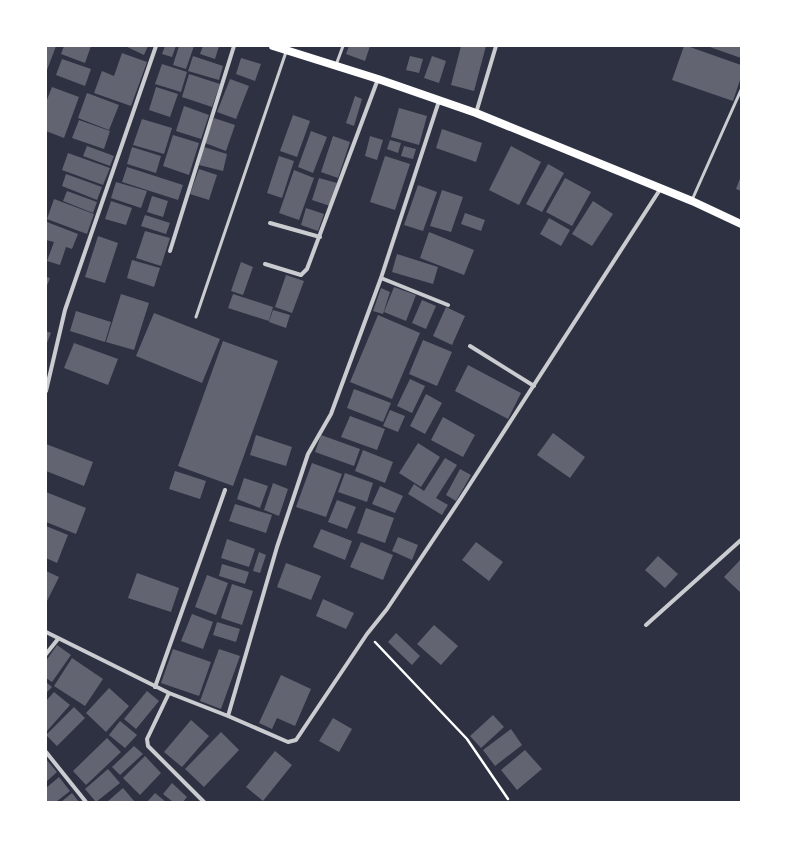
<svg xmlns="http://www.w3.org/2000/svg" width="787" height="848" font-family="'Work Sans',sans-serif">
  <rect width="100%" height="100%" fill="#2d3142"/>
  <path fill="#626471" d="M46,46H56L47,70H46Z
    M64,46H91L85,63L61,54Z
    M125,46H148L144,55Z
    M165,46H176L172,57L162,54Z
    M179,46H194L186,69L173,65Z
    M203,46H219L215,59L200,54Z
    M349,46H370L365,61L346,54Z
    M461,46H486L474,91L451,85Z
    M684,46H687L741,65V77L733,101L672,80Z
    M707,46H741V58Z
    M122,53L147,62L131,106L94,93L102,71L114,76Z
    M193,56L223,66L219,80L188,71Z
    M410,56L423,59L419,73L406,70Z
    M432,56L446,61L439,83L424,78Z
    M241,58L261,64L255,81L236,74Z
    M62,59L91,69L85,86L56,75Z
    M162,64L187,72L181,92L155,84Z
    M189,74L220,84L212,107L182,97Z
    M230,79L249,86L236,119L217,112Z
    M52,87L79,97L64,138L46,131V102Z
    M156,87L178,94L170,117L149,110Z
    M87,93L119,105L109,130L78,118Z
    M355,96L362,99L354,126L346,123Z
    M184,106L209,115L201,139L176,131Z
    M399,108L427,116L419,145L391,137Z
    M293,115L310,121L297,157L280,151Z
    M214,118L235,125L226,151L205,143Z
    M142,119L172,128L164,154L133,145Z
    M79,120L110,131L104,149L72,138Z
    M442,129L482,143L476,162L436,148Z
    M311,131L327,137L313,173L298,167Z
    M173,135L199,143L189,175L163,166Z
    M333,136L350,142L338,178L321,172Z
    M370,136L383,140L377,160L365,156Z
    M390,140L401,143L398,153L387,149Z
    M87,146L114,156L110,166L83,156Z
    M404,146L416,149L413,159L401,156Z
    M511,146L541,162L519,205L489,190Z
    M132,147L161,156L156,173L127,164Z
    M204,147L227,154L223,171L199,165Z
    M68,153L110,168L103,185L62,170Z
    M279,156L294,161L282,198L267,193Z
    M385,156L410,164L395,210L370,202Z
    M548,164L564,173L542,212L526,204Z
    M127,167L183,185L178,200L122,182Z
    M199,169L217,175L209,200L190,194Z
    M294,170L314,178L299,220L279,213Z
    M66,174L102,187L97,200L62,186Z
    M741,176V191L736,189Z
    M319,178L337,183L330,206L312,200Z
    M565,178L591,192L572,226L546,212Z
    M116,182L147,191L141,208L111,198Z
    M418,185L437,192L423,231L404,225Z
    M442,190L463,197L451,232L430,226Z
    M67,191L97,202L93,213L63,201Z
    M152,196L168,201L163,217L147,212Z
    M54,199L94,214L87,234L47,219Z
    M111,201L132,208L126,225L105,219Z
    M593,201L613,214L592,246L572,234Z
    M306,208L324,214L318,231L301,225Z
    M465,213L485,220L481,231L461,224Z
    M145,215L170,223L166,234L141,226Z
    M549,218L570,230L561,246L540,234Z
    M47,222L78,234L72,249L66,247L60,265L47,261L54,242L46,240Z
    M145,231L170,238L161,266L136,258Z
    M429,232L474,250L464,275L420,258Z
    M98,236L118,243L105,283L85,277Z
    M397,254L438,267L433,284L392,272Z
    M132,260L160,268L154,287L127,278Z
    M241,262L253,267L243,295L231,291Z
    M286,275L304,281L292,313L275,307Z
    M46,277L50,278L46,288Z
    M394,287L416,295L406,321L384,312Z
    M381,288L390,292L383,314L373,311Z
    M121,294L149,303L134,350L106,342Z
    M233,294L273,307L269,321L228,308Z
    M422,300L436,306L426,329L412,323Z
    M446,307L465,316L452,345L433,336Z
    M273,310L290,315L286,328L269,322Z
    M76,311L111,322L105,342L70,331Z
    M154,313L220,339L202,383L136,356Z
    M378,315L420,333L392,399L350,382Z
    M46,331L51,333L46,345Z
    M423,340L452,352L437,386L409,374Z
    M223,341L278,361L233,486L178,466Z
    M74,343L118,359L108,385L64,368Z
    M468,365L521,393L508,419L455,391Z
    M410,379L425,386L412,413L397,406Z
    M354,389L391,403L383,422L347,408Z
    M426,394L442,403L425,434L410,426Z
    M390,410L405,416L398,432L383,426Z
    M350,416L385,429L377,450L341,437Z
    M443,417L475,435L463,457L431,440Z
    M553,433L585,457L570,478L537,455Z
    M256,435L292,447L286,466L250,455Z
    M321,435L360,449L354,466L315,452Z
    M418,443L440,457L421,487L399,473Z
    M46,444L93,462L84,486L46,471Z
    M363,450L393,462L385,483L355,471Z
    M445,458L457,465L436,498L448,505L442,515L408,494L414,484L424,491Z
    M312,463L342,474L326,517L296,507Z
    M460,469L471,475L456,501L446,495Z
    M175,471L206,481L200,499L169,489Z
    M345,473L373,483L367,502L338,492Z
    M244,478L268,486L260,508L237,499Z
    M273,483L288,489L279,516L264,510Z
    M380,486L403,496L395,513L372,504Z
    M46,492L86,508L76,534L46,522Z
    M337,500L356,507L347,529L328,522Z
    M235,504L272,515L266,533L229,521Z
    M366,508L394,518L385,543L357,533Z
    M46,526L68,535L57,563L46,558Z
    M321,529L352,541L345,560L313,547Z
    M398,537L418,545L412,560L392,551Z
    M227,539L255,549L249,567L221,558Z
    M361,542L393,555L383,580L350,567Z
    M476,542L503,562L489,581L462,560Z
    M259,552L266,555L260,573L253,571Z
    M658,556L678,574L665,588L645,570Z
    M741,559V593L724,577Z
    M286,563L321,576L311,600L277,587Z
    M222,564L249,572L245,584L219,576Z
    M46,571L59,577L46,603Z
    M137,573L179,588L171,612L128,598Z
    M207,575L228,583L216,615L195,607Z
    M232,584L253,591L242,625L221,618Z
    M323,599L354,613L346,629L316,616Z
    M192,614L213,622L203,649L181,641Z
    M217,622L240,629L236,642L213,635Z
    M434,625L458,646L441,665L417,644Z
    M396,633L420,656L412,665L388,642Z
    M57,645L71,655L52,682L46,678V661Z
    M173,649L211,662L199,696L161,683Z
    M219,649L240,656L221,709L200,701Z
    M72,658L103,679L85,706L54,686Z
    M281,675L311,689L295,726L277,718L272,729L259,723Z
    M46,682L52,687L46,693Z
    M109,688L129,706L106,732L86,713Z
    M147,691L159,701L136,729L124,719Z
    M54,692L70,705L47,731L46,730V701Z
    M74,707L85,718L57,746L46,735Z
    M493,715L504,727L481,748L470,736Z
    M333,718L352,729L339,752L319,741Z
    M191,720L209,736L182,767L164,752Z
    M120,721L137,735L125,748L109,735Z
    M511,729L522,745L495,766L483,750Z
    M221,732L239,750L204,787L185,769Z
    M107,738L121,752L86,785L73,771Z
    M134,746L143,754L120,775L112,767Z
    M525,750L542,769L517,790L501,770Z
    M275,751L292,765L263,801L246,787Z
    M145,756L161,773L140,795L123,778Z
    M46,759L57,772L46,782Z
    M108,769L120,783L96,802L85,789Z
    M59,777L70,791L56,802H46V788Z
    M172,783L187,797L183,802H173L163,794Z
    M123,788L135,802H107Z
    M72,793L79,802H61Z
    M155,793L166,802H147Z"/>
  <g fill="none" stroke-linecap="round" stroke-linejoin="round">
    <path stroke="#fff" stroke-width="2.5" d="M375,642L467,739L508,799"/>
    <path stroke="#caccd0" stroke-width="3" d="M336,65L343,46
      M692,200L741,90
      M196,317L286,52"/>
    <path stroke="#caccd0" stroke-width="4" d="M476,113L496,46
      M270,223L320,237
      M170,251L234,46
      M265,264L301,275L307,269L378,79
      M381,278L448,305
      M470,346L534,386
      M46,391L65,310L156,46
      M646,625L741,540
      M46,632L169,693L228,716L288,742L296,740L367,634L387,609L461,498L661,188
      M46,654L58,639
      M155,687L225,490
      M169,693L147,739L148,746L204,802
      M228,716L277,547L308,454L331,414L381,278L439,101
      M46,752L86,802"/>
    <path stroke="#fff" stroke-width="8" d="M273,46L378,79L476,113L692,201L741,224"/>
  </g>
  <rect width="787" height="848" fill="none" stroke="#ffffff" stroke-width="94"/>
</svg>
